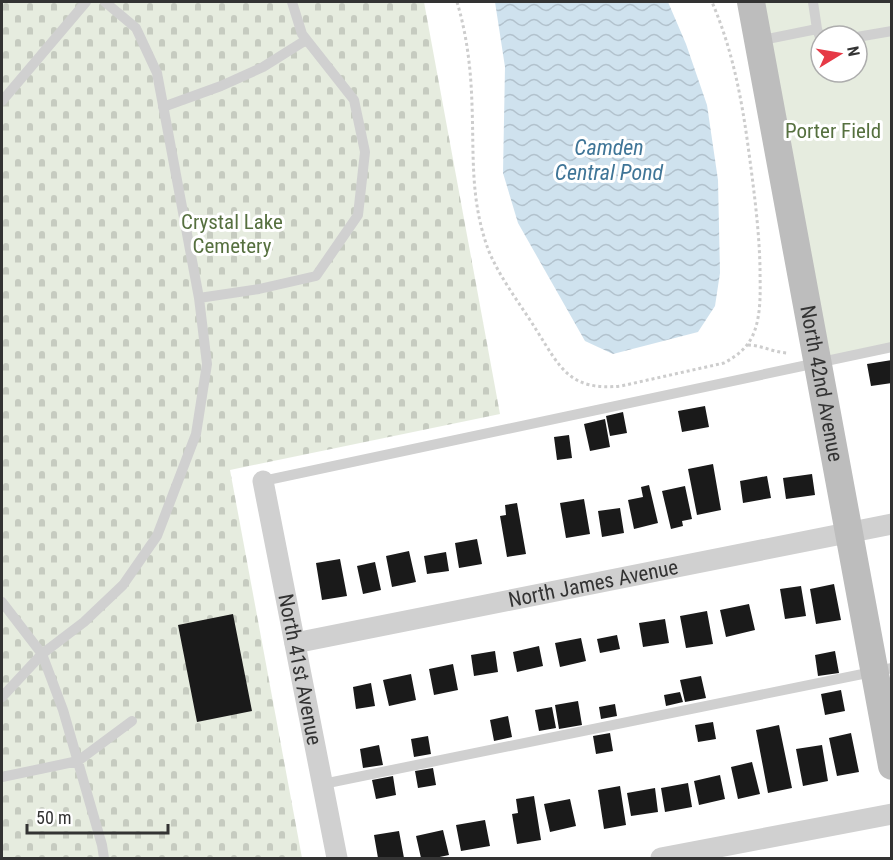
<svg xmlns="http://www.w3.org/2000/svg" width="893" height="860" font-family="'Roboto Condensed',sans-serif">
  <defs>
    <pattern id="cemetery-stones" width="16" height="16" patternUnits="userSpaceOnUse" patternTransform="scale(1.5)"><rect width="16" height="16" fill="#e6ecdf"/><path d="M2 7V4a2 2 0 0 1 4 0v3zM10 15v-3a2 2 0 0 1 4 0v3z" fill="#c6cbc0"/></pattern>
    <pattern id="water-waves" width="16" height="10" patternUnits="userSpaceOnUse" patternTransform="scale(1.5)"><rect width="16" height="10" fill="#cfe2ee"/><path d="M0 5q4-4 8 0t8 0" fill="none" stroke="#b2c2cd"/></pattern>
  </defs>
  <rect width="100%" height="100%" fill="#fff"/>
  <path fill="url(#cemetery-stones)" d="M2,2H424L500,414L230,470L302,858H2Z"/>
  <path fill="#e6ecdf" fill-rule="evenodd" d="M751,2H891V347L817,363ZM821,36H857V72H821Z"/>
  <path fill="url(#water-waves)" d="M495,2H668L686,44L707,105L718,180L720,273L715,306L698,332L613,354L585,341L518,223L503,173L505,67Z"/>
  <path fill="#1a1a1a" d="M892,360V383L871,386L867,364Z
    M705,406L709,427L682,432L678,411Z
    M623,412L627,433L610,436L606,416Z
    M605,419L610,447L590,451L584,424Z
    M569,435L572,458L557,460L554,437Z
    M713,464L721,510L697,515L688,469Z
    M812,474L815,495L786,499L783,478Z
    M767,476L771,498L743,503L740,481Z
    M649,485L658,523L634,529L628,500L643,497L641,487Z
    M685,486L692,519L682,521L683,526L671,529L662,491Z
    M584,499L590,534L566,538L560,503Z
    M517,503L526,554L507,557L500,516L506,515L505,505Z
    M620,508L624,533L602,537L598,511Z
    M477,539L482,564L459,568L455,543Z
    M409,551L416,582L392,587L386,556Z
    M446,552L449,571L427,574L424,556Z
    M340,559L347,596L322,600L316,563Z
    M375,562L381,590L363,594L357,566Z
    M834,584L841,620L816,624L810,589Z
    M801,586L806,616L785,619L780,589Z
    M749,604L755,630L726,637L720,610Z
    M707,611L713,644L686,648L680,616Z
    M233,614L252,711L197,722L178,625Z
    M665,619L669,643L643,647L639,623Z
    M617,635L620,649L600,653L597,639Z
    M581,638L586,661L560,667L555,643Z
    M539,646L543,666L517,672L513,652Z
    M495,651L498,672L474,676L471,655Z
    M835,651L839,673L818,676L815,655Z
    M453,664L458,690L434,695L429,669Z
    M411,674L416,700L389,706L383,680Z
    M701,676L706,698L685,702L680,680Z
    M371,683L375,706L356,709L353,687Z
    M841,690L845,711L825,715L821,694Z
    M680,692L683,702L666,706L664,695Z
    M578,701L582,725L559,729L555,705Z
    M615,704L617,716L601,719L599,707Z
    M552,707L556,728L539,731L535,710Z
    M508,716L512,737L494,741L490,720Z
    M713,722L716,739L698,742L695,725Z
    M779,725L792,788L768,793L756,730Z
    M610,733L613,751L596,754L593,736Z
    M851,733L859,772L837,776L829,738Z
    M428,736L431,754L414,757L411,739Z
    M379,745L383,765L363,768L360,749Z
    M822,745L828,781L803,786L796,749Z
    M752,762L760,794L738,799L731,767Z
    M433,768L436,785L418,788L415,771Z
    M720,775L725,799L699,805L694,781Z
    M393,776L396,795L376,799L372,780Z
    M688,783L692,807L665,812L661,788Z
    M620,786L626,825L604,829L598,790Z
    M655,788L658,812L631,816L627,793Z
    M534,796L541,840L517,844L512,814L518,813L516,799Z
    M570,799L576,826L550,832L544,804Z
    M485,820L490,846L461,851L456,825Z
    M443,830L449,855L435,858H421L416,836Z
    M399,831L404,858H378L374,835Z"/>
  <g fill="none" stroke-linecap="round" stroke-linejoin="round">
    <path stroke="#cdcdcd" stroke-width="3" stroke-dasharray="3 3" stroke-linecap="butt" d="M457,2C467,35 471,70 472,105C474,156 470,199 488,249C499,277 521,305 537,331C561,369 570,391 621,386L724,363C737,356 747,348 753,335C762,314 760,289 760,267C759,228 754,191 749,153C742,100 733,51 712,2
      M748,345C760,345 773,352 787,353"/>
    <path stroke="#d0d0d0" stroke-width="10" d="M813,2L817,29L821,40
      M857,37L892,31
      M758,41L817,29
      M2,101L86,2
      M163,107L221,86L263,67L306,40
      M199,298L259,289L316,276L358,215L365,152L354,100L302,34L292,2
      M263,481L892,347
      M2,602L42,654L63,710L102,845L104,858
      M2,697L42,654L84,622L123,585L157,536L196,434L207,364L199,298L157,73L136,28L105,2
      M2,777L78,761L132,721
      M323,784L892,668"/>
    <g stroke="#d0d0d0" stroke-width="21">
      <path id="s1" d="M263,481L337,858"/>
      <path id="s2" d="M295,643L892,524"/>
      <path d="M661,858L892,814"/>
    </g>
    <path stroke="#bdbdbd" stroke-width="28" id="s3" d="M751,2L892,766"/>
  </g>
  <g text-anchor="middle" stroke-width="6" stroke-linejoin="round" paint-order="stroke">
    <g font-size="21" fill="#56703f" stroke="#fff">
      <text x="833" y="138">Porter Field</text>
      <text x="232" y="229">Crystal Lake<tspan x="232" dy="24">Cemetery</tspan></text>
    </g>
    <g font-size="21" fill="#333" stroke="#fff">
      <text dy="7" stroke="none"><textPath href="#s3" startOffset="388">North 42nd Avenue</textPath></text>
      <text dy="7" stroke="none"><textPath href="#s2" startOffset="304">North James Avenue</textPath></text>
      <text dy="7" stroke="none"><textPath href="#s1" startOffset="192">North 41st Avenue</textPath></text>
    </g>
    <g font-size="22" font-style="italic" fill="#3f7597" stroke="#fff">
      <text x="609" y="155">Camden<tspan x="609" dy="25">Central Pond</tspan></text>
    </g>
  </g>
  <rect width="893" height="860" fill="none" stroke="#333333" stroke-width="6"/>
  <g transform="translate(839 54) rotate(79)"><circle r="28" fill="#ffffff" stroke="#adadad" stroke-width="1.5"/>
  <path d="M0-4.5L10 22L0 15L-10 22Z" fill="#e63946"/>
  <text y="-9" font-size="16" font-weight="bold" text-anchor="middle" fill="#333333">N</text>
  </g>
  <path d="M27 824v9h141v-9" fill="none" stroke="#333333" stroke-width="3"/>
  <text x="36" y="824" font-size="18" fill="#333333" stroke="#ffffff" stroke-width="4.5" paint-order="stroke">50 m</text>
</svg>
